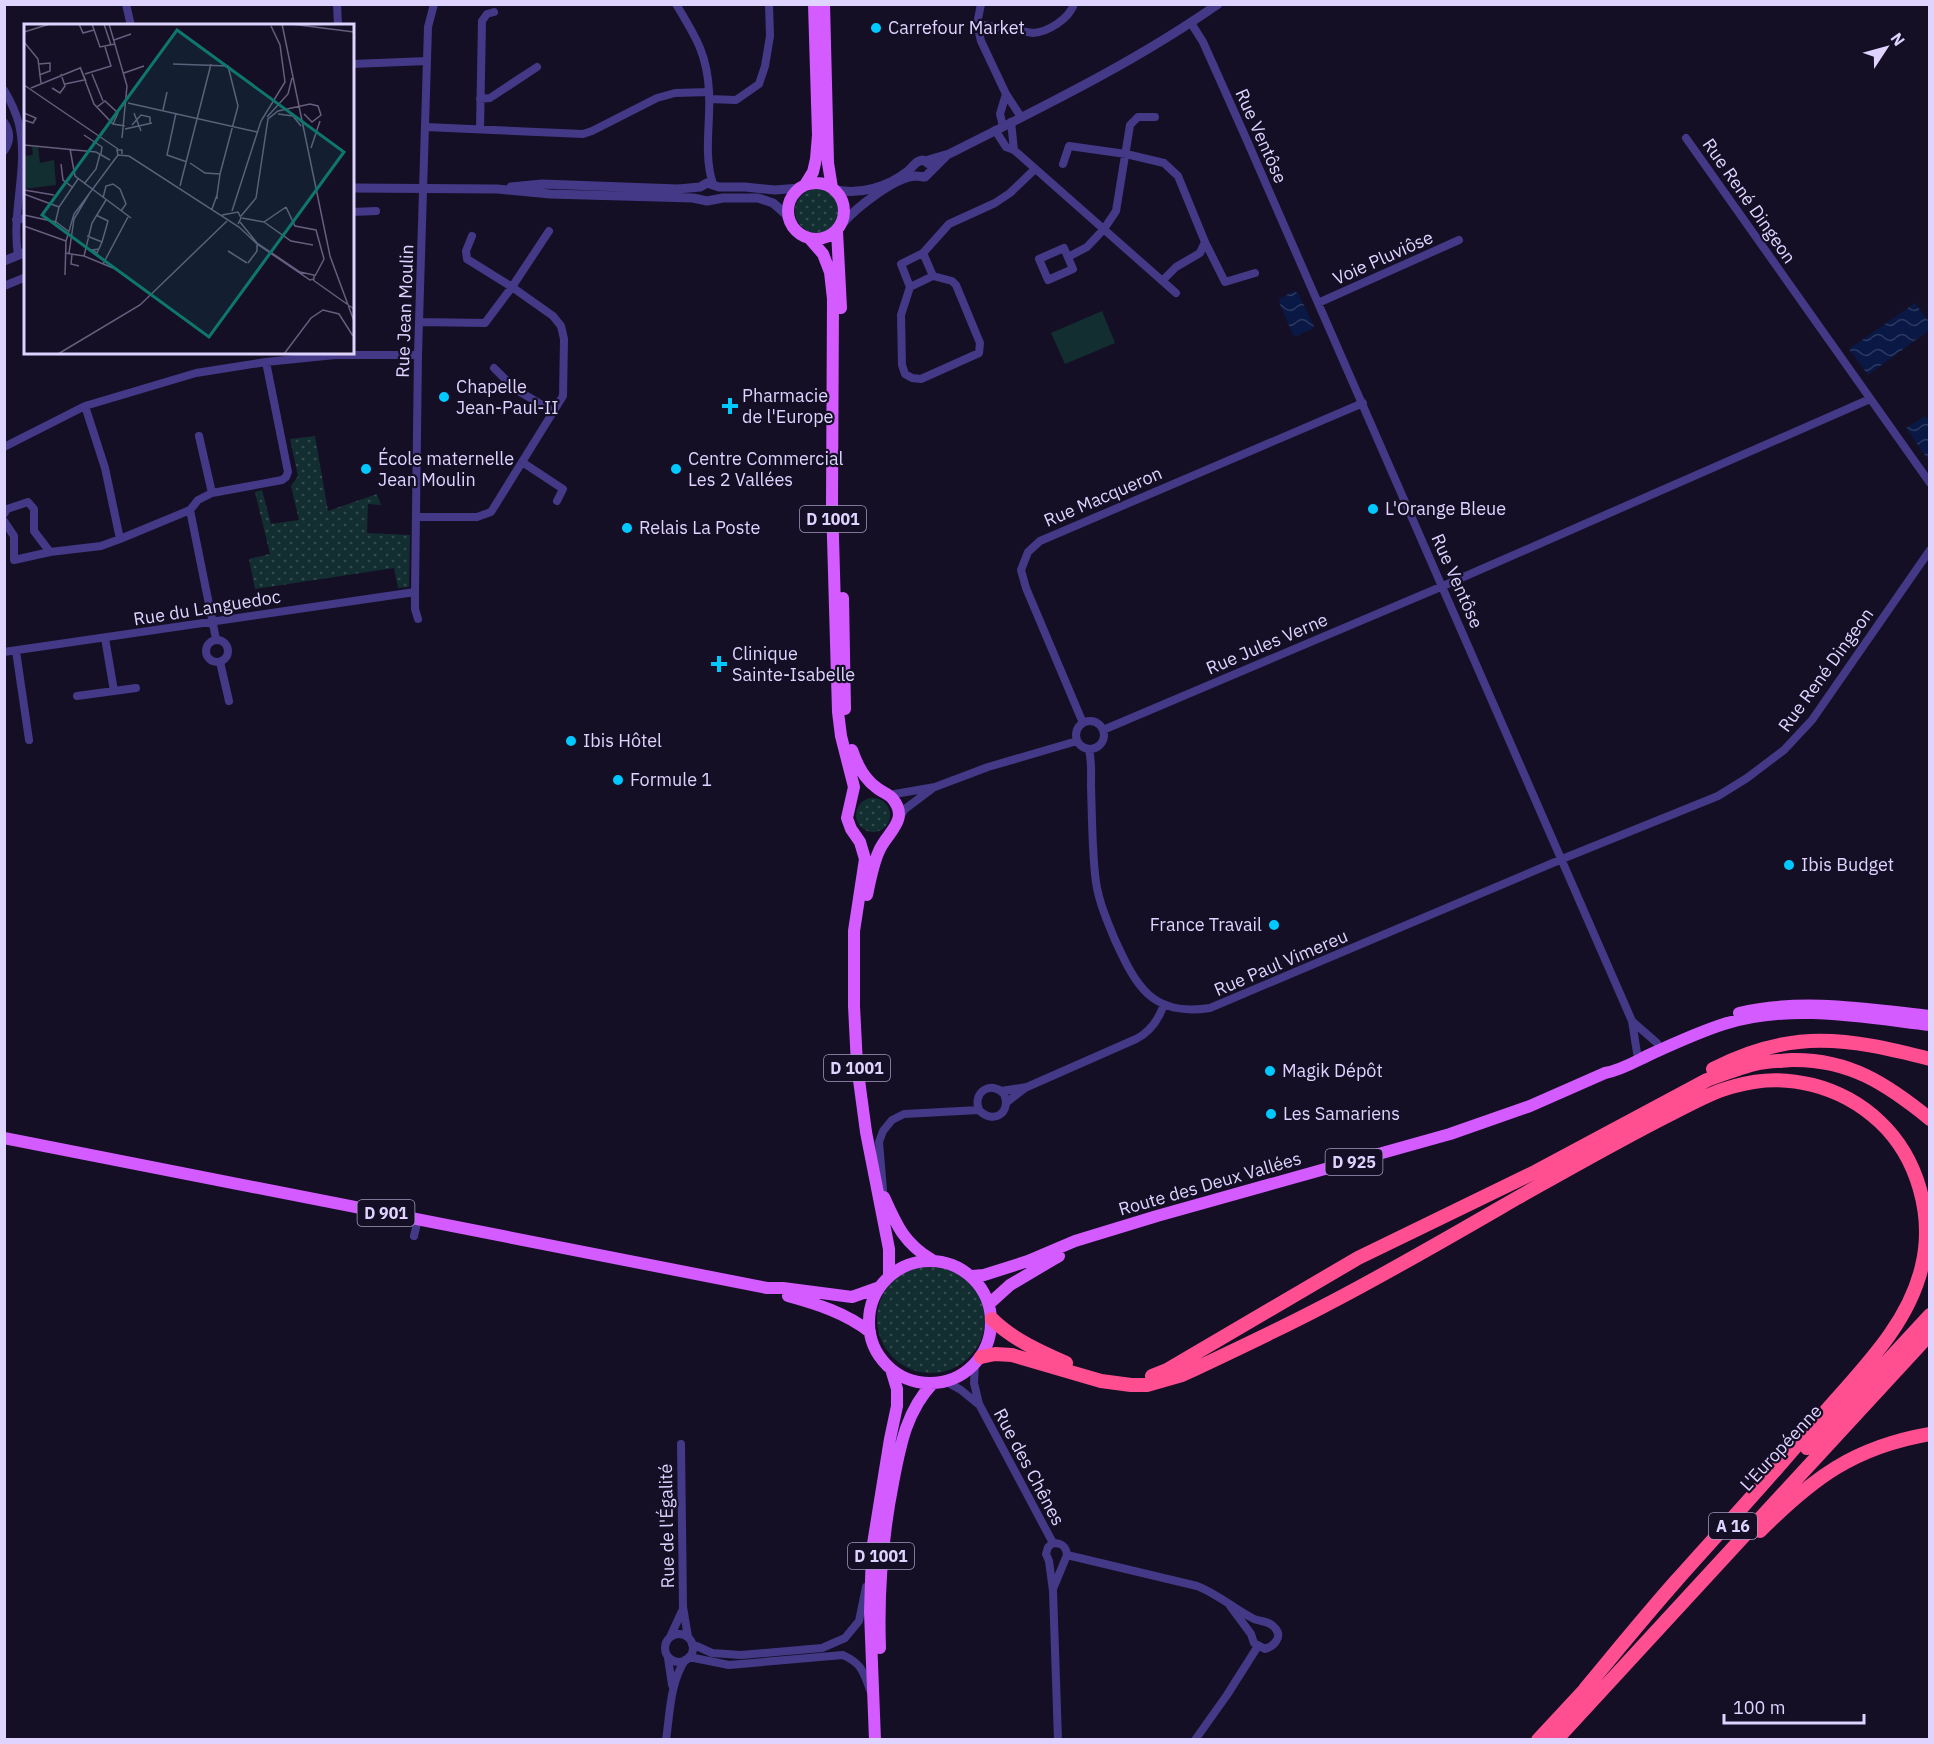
<svg xmlns="http://www.w3.org/2000/svg" width="1934" height="1744" font-family="'IBM Plex Sans',sans-serif">
  <defs>
    <pattern id="green-dots" width="8" height="8" patternUnits="userSpaceOnUse" patternTransform="scale(1.5)"><rect width="8" height="8" fill="#122e30"/><path d="M2 2h.1M6 6h.1" fill="none" stroke="#344b4f" stroke-width="1.8" stroke-linecap="round"/></pattern>
    <pattern id="water-waves" width="16" height="10" patternUnits="userSpaceOnUse" patternTransform="scale(1.5)"><rect width="16" height="10" fill="#091845"/><path d="M0 5q4-4 8 0t8 0" fill="none" stroke="#2c3961"/></pattern>
  </defs>
  <rect width="100%" height="100%" fill="#150f26"/>
  <path fill="url(#green-dots)" d="M795 211a22 22 0 1 1 44 0a22 22 0 1 1-44 0Z
    M315,436L328,511L377,494L381,505L368,504L367,533L410,535L409,587L398,588L394,568L255,589L249,559L270,554L255,492L262,490L271,524L299,520L291,486L298,476L290,439Z
    M856 815a17 17 0 1 1 34 0a17 17 0 1 1-34 0Z
    M877 1319a54 54 0 1 1 108 0a54 54 0 1 1-108 0Z"/>
  <path fill="#122e30" d="M1102,311L1115,343L1065,364L1051,333Z"/>
  <path fill="url(#water-waves)" d="M1294,291L1298,293L1314,326L1312,329L1296,336L1293,335L1279,302L1280,298Z
    M1915,303L1929,322V330L1868,375L1849,349Z
    M1926,416L1929,421V461L1906,428Z"/>
  <g fill="none" stroke-linecap="round" stroke-linejoin="round">
    <path stroke="#443986" stroke-width="8" d="M126,4L131,26
      M337,4L338,26
      M676,4C695,36 707,53 709,91C711,122 703,154 713,184
      M981,4L977,24L981,41L1006,94L1021,117
      M1191,23L1203,42L1245,136L1632,1021L1637,1053
      M977,24L1033,33C1048,32 1069,19 1074,4
      M352,64L427,61
      M4,90C10,100 16,113 19,124C29,167 11,212 18,255
      M480,99L490,98L537,67
      M709,99L736,100L759,84L765,66L770,36L769,4
      M4,122C11,132 11,141 4,151
      M1011,122L1014,150
      M1003,126L1000,114L1006,94
      M425,127L583,134L592,131L657,98L675,93L709,92
      M480,129L482,21L487,14L494,12
      M995,130L1006,147L1014,150L1176,293
      M1686,138L1930,483
      M1063,164L1069,146L1126,154L1164,163L1178,176L1205,242L1200,253L1176,267L1162,281
      M352,212L376,211
      M16,220L26,218
      M472,236L466,251L467,259L512,287L549,231
      M1205,242L1225,282L1255,273
      M1064,248L1073,269L1048,280L1039,259Z
      M923,253L949,224L995,203L1010,193L1035,169
      M1068,257L1087,247L1104,229L1116,211L1130,125L1138,117H1155
      M933,276L952,281L956,285L980,343L979,353L921,379L912,378L905,374L902,365L901,315L910,287Z
      M4,286L26,277
      M910,287L901,264L923,253L933,276
      M1318,303L1459,240
      M494,368L515,389L554,412
      M85,406L105,468L120,539L190,510L198,500L212,493L282,480L286,477L288,472L266,362
      M199,436L212,493
      M4,447L85,406L196,373L266,362L335,355H418
      M522,462L563,489L557,501
      M190,510L216,639
      M4,514L7,509L28,502L34,509V531L50,552
      M417,517H477L491,512L563,396L564,339L561,326L553,316L512,287L485,323L420,322
      M4,521L14,536V560L50,552L101,546L120,539
      M418,619L415,609V592L418,355L428,27L434,4
      M206 651a11 11 0 1 1 22 0a11 11 0 1 1-22 0Z
      M16,651L29,740
      M4,652L415,592
      M220,662L229,701
      M114,691L136,688
      M77,696L114,691L105,638
      M1076 735a14 14 0 1 1 28 0a14 14 0 1 1-28 0Z
      M1083,723L1026,588L1021,570L1028,552L1040,541L1363,403
      M1103,730L1443,586L1870,399
      M1089,750C1092,762 1091,774 1091,786C1092,816 1092,845 1095,874C1097,898 1106,918 1115,940C1136,986 1152,1017 1210,1008L1567,857L1718,796L1747,778L1784,750L1812,720L1930,550
      M889,795L935,787L988,767L1077,741
      M899,818L905,809L933,788
      M1633,1022L1657,1043
      M1001,1091L1027,1087L1136,1039C1150,1032 1159,1019 1164,1004
      M1007,1102L1025,1088
      M883,1190L879,1142L883,1131L892,1120L904,1114L979,1110C993,1125 1012,1113 1004,1094C991,1080 972,1092 979,1110
      M414,1236L418,1219
      M975,1364L974,1383L979,1404L1053,1543
      M945,1381L961,1390L978,1404
      M681,1444L683,1607L688,1637
      M1053,1543L1048,1547L1046,1554L1049,1561L1053,1591L1058,1740
      M1053,1543C1062,1543 1066,1546 1067,1555L1053,1589
      M1067,1555L1197,1586C1218,1594 1234,1609 1254,1619C1262,1622 1270,1621 1275,1628C1283,1637 1274,1646 1265,1649L1254,1643L1251,1634L1228,1603
      M665 1648a14 14 0 1 1 28 0a14 14 0 1 1-28 0Z
      M671,1635L682,1611
      M692,1644L712,1653L741,1655L822,1648L845,1638L859,1621L866,1587
      M689,1657L729,1665L843,1655C862,1664 863,1671 870,1690
      M668,1658L672,1685
      M666,1740C670,1713 670,1683 685,1660
      M1195,1740L1227,1695L1258,1646"/>
    <path stroke="#443986" stroke-width="9" d="M925,161L949,154C1040,108 1134,63 1218,4
      M511,187L542,184L678,189L700,187L707,183L719,187H745L775,190L800,188
      M352,188L497,189L550,194L693,198L707,201L723,198H758L773,203L788,216
      M836,190C861,195 887,187 908,171C914,166 915,161 923,160L929,164
      M842,224C855,209 894,177 916,176C919,176 922,177 925,177L946,156
      M4,261L26,252"/>
    <path stroke="#d45bff" stroke-width="12" d="M824,4L828,163L832,188
      M788 211a28 28 0 1 1 56 0a28 28 0 1 1-56 0Z
      M805,185L813,172L816,159L818,135L814,4
      M837,231L841,308
      M810,239L823,254L830,272L833,299L832,503L838,712L841,736L854,787L847,818L851,829L860,842L865,859L854,931V1006L857,1065L866,1132L889,1249V1276
      M843,598L845,709
      M852,750C857,765 864,779 877,788C882,792 888,794 892,798C911,820 886,833 879,851C873,864 870,881 867,895
      M1739,1013C1802,998 1866,1009 1930,1016
      M4,1138L767,1288H783L852,1297L880,1287
      M884,1197C897,1226 904,1243 932,1260
      M869 1322a61 61 0 1 1 122 0a61 61 0 1 1-122 0Z
      M972,1276L984,1275L1028,1261L1075,1241L1157,1216L1450,1134L1530,1106L1605,1073C1622,1070 1636,1061 1651,1054C1675,1043 1699,1032 1724,1024C1790,1003 1862,1017 1930,1025
      M788,1296C817,1304 846,1313 870,1332
      M989,1304L1010,1285L1059,1256
      M880,1648C878,1592 882,1539 893,1483C900,1447 906,1411 933,1383
      M875,1740L870,1612L872,1550L890,1439L897,1406V1389L891,1369"/>
    <path stroke="#ff4f90" stroke-width="14" d="M1713,1069C1792,1028 1848,1038 1930,1059
      M992,1319C1012,1339 1041,1352 1066,1363
      M981,1357L995,1354L1012,1355L1101,1381L1131,1385H1147L1182,1375C1229,1353 1276,1331 1322,1307C1388,1273 1453,1235 1517,1198C1567,1170 1616,1142 1667,1116C1689,1105 1711,1092 1735,1086C1786,1071 1842,1086 1880,1122C1918,1158 1934,1216 1922,1266C1908,1327 1858,1373 1819,1419C1773,1475 1724,1527 1676,1581C1645,1616 1615,1653 1585,1689
      M1152,1376L1167,1370L1358,1258L1535,1172L1707,1080C1723,1074 1739,1068 1755,1064C1767,1061 1780,1061 1792,1060C1849,1059 1887,1084 1930,1119
      M1807,1448L1930,1315
      M1760,1531C1813,1478 1854,1447 1930,1434
      M1538,1740L1591,1683
      M1556,1740L1930,1334"/>
  </g>
  <g fill="#00c9ff" stroke="#150f26" stroke-width="2">
    <circle cx="876" cy="28" r="6"/>
    <circle cx="444" cy="397" r="6"/>
    <path d="M727 397h6v6h6v6h-6v6h-6v-6h-6v-6h6z"/>
    <circle cx="366" cy="469" r="6"/>
    <circle cx="676" cy="469" r="6"/>
    <circle cx="1373" cy="509" r="6"/>
    <circle cx="627" cy="528" r="6"/>
    <path d="M716 655h6v6h6v6h-6v6h-6v-6h-6v-6h6z"/>
    <circle cx="571" cy="741" r="6"/>
    <circle cx="618" cy="780" r="6"/>
    <circle cx="1789" cy="865" r="6"/>
    <circle cx="1274" cy="925" r="6"/>
    <circle cx="1270" cy="1071" r="6"/>
    <circle cx="1271" cy="1114" r="6"/>
  </g>
  <g text-anchor="middle" stroke-width="4.5" stroke-linejoin="round" paint-order="stroke">
    <g fill="#150f26" stroke="#a299be" stroke-width="1.5">
      <rect x="800" y="506" width="66" height="26" rx="4.5"/>
      <rect x="824" y="1055" width="66" height="26" rx="4.5"/>
      <rect x="1325.5" y="1149" width="57" height="26" rx="4.5"/>
      <rect x="357.5" y="1200" width="57" height="26" rx="4.5"/>
      <rect x="1709" y="1513" width="48" height="26" rx="4.5"/>
      <rect x="848" y="1543" width="66" height="26" rx="4.5"/>
    </g>
    <g font-size="16" font-weight="bold" fill="#ded4ff">
      <text x="833" y="525">D 1001</text>
      <text x="857" y="1074">D 1001</text>
      <text x="1354" y="1168">D 925</text>
      <text x="386" y="1219">D 901</text>
      <text x="1733" y="1532">A 16</text>
      <text x="881" y="1562">D 1001</text>
    </g>
    <g font-size="18" fill="#ded4ff" stroke="#150f26" text-anchor="start">
      <text x="888" y="34">Carrefour Market</text>
      <text x="456" y="393">Chapelle<tspan x="456" dy="21">Jean-Paul-II</tspan></text>
      <text x="742" y="402">Pharmacie<tspan x="742" dy="21">de l'Europe</tspan></text>
      <text x="378" y="465">École maternelle<tspan x="378" dy="21">Jean Moulin</tspan></text>
      <text x="688" y="465">Centre Commercial<tspan x="688" dy="21">Les 2 Vallées</tspan></text>
      <text x="1385" y="515">L'Orange Bleue</text>
      <text x="639" y="534">Relais La Poste</text>
      <text x="732" y="660">Clinique<tspan x="732" dy="21">Sainte-Isabelle</tspan></text>
      <text x="583" y="747">Ibis Hôtel</text>
      <text x="630" y="786">Formule 1</text>
      <text x="1801" y="871">Ibis Budget</text>
      <text x="1262" y="931" text-anchor="end">France Travail</text>
      <text x="1282" y="1077">Magik Dépôt</text>
      <text x="1283" y="1120">Les Samariens</text>
    </g>
    <g font-size="18" fill="#ded4ff" stroke="#150f26">
      <text transform="translate(1261 136) rotate(66)" y="6">Rue Ventôse</text>
      <text transform="translate(1749 201) rotate(55)" y="6">Rue René Dingeon</text>
      <text transform="translate(1383 258) rotate(-24)" y="6">Voie Pluviôse</text>
      <text transform="translate(405 311) rotate(-88)" y="6">Rue Jean Moulin</text>
      <text transform="translate(1103 497) rotate(-23)" y="6">Rue Macqueron</text>
      <text transform="translate(1457 581) rotate(66)" y="6">Rue Ventôse</text>
      <text transform="translate(207 608) rotate(-9)" y="6">Rue du Languedoc</text>
      <text transform="translate(1267 644) rotate(-23)" y="6">Rue Jules Verne</text>
      <text transform="translate(1826 670) rotate(-54)" y="6">Rue René Dingeon</text>
      <text transform="translate(1281 963) rotate(-23)" y="6">Rue Paul Vimereu</text>
      <text transform="translate(1210 1184) rotate(-16)" y="6">Route des Deux Vallées</text>
      <text transform="translate(1781 1448) rotate(-47)" y="6">L'Européenne</text>
      <text transform="translate(1029 1467) rotate(62)" y="6">Rue des Chênes</text>
      <text transform="translate(667 1526) rotate(-91)" y="6">Rue de l'Égalité</text>
    </g>
  </g>
  <g transform="translate(24 24)">
    <rect width="330" height="330" fill="#150f26"/>
    <path d="M8,123H14L16,139L30,136L32,161L0,165V132L9,131Z" fill="#122e30"/>
    <path fill="none" stroke="#655e7d" stroke-width="1.5" d="M55,0L59,9L70,6M68,0L76,23L91,20M80,0L87,21M85,0L103,62L98,114M258,0L306,232L330,297M267,0L330,8M0,8L26,0M90,16L107,10M0,18L14,35L17,59M149,40L204,42L214,82L196,150M100,49L120,42M61,50L87,42L81,23M68,50L79,77M15,51L26,47V39L15,40M62,57L56,43L70,80L89,100L101,102M41,60L60,56M0,61L94,125M7,64L56,44M28,64L36,69L41,62L37,50M104,79L233,108M73,83L81,77L94,89L89,100M139,86L143,68M0,89L12,94L9,99L0,96M110,89L117,107M152,89L143,131L163,138M254,90L269,92L277,102M243,93L264,70L268,54M108,101L117,91L126,93V100M101,105L128,99M60,111L78,123L77,130M0,121L72,128L86,136M287,124L296,97M46,125L51,152L107,194M98,130V126H93L94,131L105,132L215,203L233,220L286,256L290,255V251L276,248L233,219L216,198M166,139L181,149L196,150M37,140L39,156L48,163M60,160L72,145L76,130M156,162L187,40M0,166L30,171M0,170L35,183M193,171L196,150M79,174L82,162L89,160L96,165L102,180L97,187M262,183L271,202L292,206L300,235L291,252M188,185L193,171V175M208,187L237,97L261,58L256,21L247,2M0,191L32,198L44,207M198,191L214,188L217,194L214,200M217,192L232,174L244,95L254,87L286,80L294,82L297,91L288,98L280,90M218,194L240,198L262,183M50,195L65,170M240,198L267,217L289,221M31,200L35,183L54,155M0,202L42,217M63,212L78,218L84,197L72,191M75,225L68,226L73,229L78,218M204,227L223,239M41,229L60,232L89,244M45,229L50,195M48,230L47,240L55,242M60,232L68,199L82,176M224,239L233,227V221M79,240L104,193M41,251L42,217L50,190L94,131M289,256L330,285M34,330L116,281L203,197M260,330L287,294L299,286L315,290L329,312"/>
    <path fill="#0f766e" fill-opacity="0.15" stroke="#0f766e" stroke-width="3" d="M153,6L320,128L185,313L18,191Z"/>
    <rect width="330" height="330" fill="none" stroke="#ded4ff" stroke-width="3"/>
  </g>
  <rect width="1934" height="1744" fill="none" stroke="#ded4ff" stroke-width="12"/>
  <g transform="translate(1886 48) rotate(54)" stroke="#150f26" stroke-width="4.5" paint-order="stroke">
  <path d="M0-4.5L10 22L0 15L-10 22Z" fill="#ded4ff"/>
  <text y="-9" font-size="16" font-weight="bold" text-anchor="middle" fill="#ded4ff">N</text>
  </g>
  <path d="M1724 1714v9h140v-9" fill="none" stroke="#ded4ff" stroke-width="3"/>
  <text x="1733" y="1714" font-size="18" fill="#ded4ff" stroke="#150f26" stroke-width="4.5" paint-order="stroke">100 m</text>
</svg>
